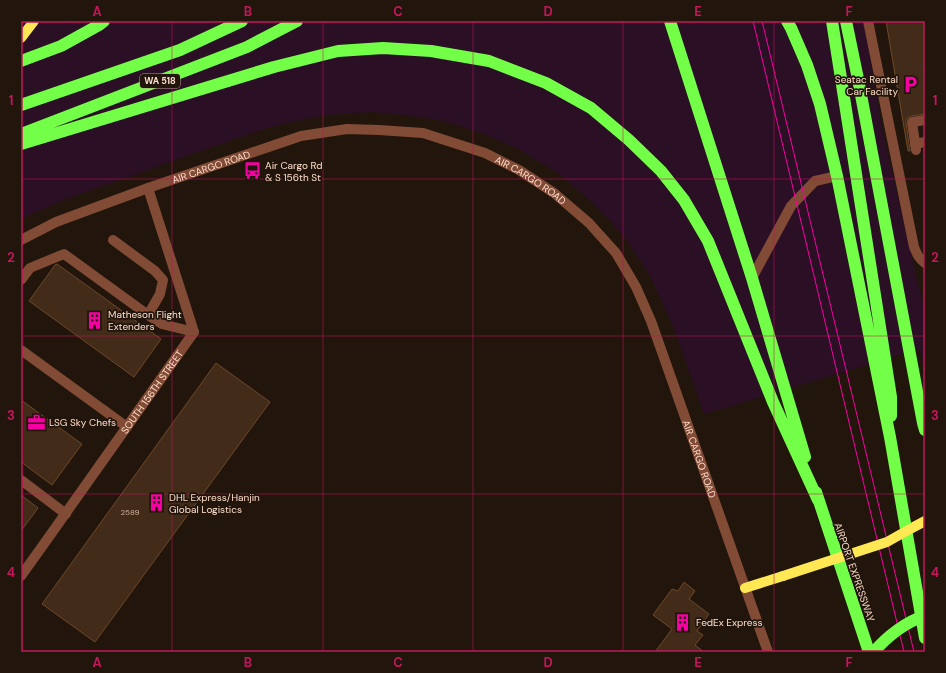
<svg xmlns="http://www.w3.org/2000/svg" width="946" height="673" font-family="'DM Sans',sans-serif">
  <rect width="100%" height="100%" fill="#21150c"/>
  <path fill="#2b0f25" d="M21,21H864L882,129L922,301H925V376L920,349L704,414L673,326L651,278L626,239L592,202L558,173L518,149L481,133L444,121L406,115L371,112L327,115L290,122L260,130L66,199L21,219Z"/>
  <path fill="#422b18" stroke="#6f4829" d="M886,21H925V114L911,116L906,119V123L910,151H908Z
    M57,264L161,339L134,377L29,301L55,265Z
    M216,363L270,402L95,642L42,604Z
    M21,400L82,444L52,485L21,462Z
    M21,495L38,508L21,531Z
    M684,582L695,591L689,599L709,614L697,631L703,635L695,645L704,652H655L672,629L653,615L672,589L678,591Z"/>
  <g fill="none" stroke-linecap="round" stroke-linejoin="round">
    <g stroke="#814b36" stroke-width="10">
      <path d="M868,21L914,247C917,254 919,259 925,263"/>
      <path d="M915,144L925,142"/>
      <path d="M916,150L912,122L925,120"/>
      <path id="s1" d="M21,240L56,222L148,188L301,136L347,129L379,130L423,133L485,153L519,170L554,193L589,223L616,253L636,287L651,321L768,652"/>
      <path d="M113,240L155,271L163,280L160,294L148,315L162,324L194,332"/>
      <path d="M752,278L791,206L815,181L837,176"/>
      <path d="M21,280L30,268L64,254L148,315"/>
      <path d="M21,350L127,427"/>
      <path d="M21,480L66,514"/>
      <path id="s2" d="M21,576L51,534L194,332L148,188"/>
    </g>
    <path stroke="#ffe853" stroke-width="10" d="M21,38L34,21
      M910,529L925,521
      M745,588L783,576"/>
    <path stroke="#73ff47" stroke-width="12" d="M670,21L752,278L805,457
      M787,21L791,28L807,65L820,104L837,176L890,437L925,638
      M832,21L891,397V416
      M846,21L858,79L923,423L925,430
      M21,61L61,46L99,25L104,21
      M21,105L180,50L242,21
      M21,134L247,47L297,21
      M21,144L274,67L338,51L383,48L431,51L489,61L546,83L591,108L629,140L661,171L684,200L708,241L773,402L818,500
      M816,492L869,652"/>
    <path stroke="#f700a3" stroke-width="1" d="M753,21L904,652
      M762,21L914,652"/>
    <path stroke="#ffe853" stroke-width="10" d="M783,576L887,542L910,529"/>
    <path stroke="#73ff47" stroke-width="12" d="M874,652C886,637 907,621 925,616"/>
  </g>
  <path fill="none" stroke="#c2185b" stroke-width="1" stroke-opacity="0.55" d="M172,21V652M323,21V652M473,21V652M623,21V652M774,21V652M21,179H925M21,336H925M21,494H925"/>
  <defs>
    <symbol id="parking-bare" viewBox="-9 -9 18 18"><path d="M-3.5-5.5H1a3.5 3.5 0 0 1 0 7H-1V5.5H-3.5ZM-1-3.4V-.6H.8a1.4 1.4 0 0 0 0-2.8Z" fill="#f700a3" stroke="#21150c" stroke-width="2.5" paint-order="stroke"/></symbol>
    <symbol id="bus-bare" viewBox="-9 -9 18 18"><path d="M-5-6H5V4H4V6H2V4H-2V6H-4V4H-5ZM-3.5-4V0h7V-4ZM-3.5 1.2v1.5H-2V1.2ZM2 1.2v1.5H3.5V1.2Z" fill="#f700a3" stroke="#21150c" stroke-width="2.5" paint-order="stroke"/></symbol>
    <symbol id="building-bare" viewBox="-9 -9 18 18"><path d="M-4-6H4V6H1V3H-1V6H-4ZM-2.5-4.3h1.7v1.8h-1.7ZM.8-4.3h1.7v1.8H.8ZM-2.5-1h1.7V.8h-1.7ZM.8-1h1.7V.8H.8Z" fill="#f700a3" stroke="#21150c" stroke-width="2.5" paint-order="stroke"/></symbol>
    <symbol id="office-bare" viewBox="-9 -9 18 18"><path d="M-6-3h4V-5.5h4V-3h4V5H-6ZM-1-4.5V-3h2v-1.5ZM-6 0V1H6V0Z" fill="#f700a3" stroke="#21150c" stroke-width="2.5" paint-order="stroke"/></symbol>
  </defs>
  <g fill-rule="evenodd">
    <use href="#parking-bare" x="898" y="72" width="25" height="25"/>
    <use href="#bus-bare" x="240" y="158" width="25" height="25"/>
    <use href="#building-bare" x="82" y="308" width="25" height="25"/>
    <use href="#office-bare" x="24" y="410" width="25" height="25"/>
    <use href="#building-bare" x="144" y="490" width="25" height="25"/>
    <use href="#building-bare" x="670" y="610" width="25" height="25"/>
  </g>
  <g text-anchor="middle" stroke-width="3.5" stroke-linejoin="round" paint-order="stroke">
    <g font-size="8" fill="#d0b19f">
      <text x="130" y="515">2589</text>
    </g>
    <rect fill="#21150c" stroke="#bca292" stroke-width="1" x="140" y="74" width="40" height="14" rx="3"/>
    <g font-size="9" font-weight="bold" fill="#ffdecc">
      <text x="160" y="84">WA 518</text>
    </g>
    <g font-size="10" fill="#ffdecc" stroke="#21150c" text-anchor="start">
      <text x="898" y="83" text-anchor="end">Seatac Rental<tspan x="898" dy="12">Car Facility</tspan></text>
      <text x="265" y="169">Air Cargo Rd<tspan x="265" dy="12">&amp; S 156th St</tspan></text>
      <text x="108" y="318">Matheson Flight<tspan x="108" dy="12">Extenders</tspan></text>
      <text x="49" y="426">LSG Sky Chefs</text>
      <text x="169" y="501">DHL Express/Hanjin<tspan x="169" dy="12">Global Logistics</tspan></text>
      <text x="696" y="626">FedEx Express</text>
    </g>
    <g font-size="10" fill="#ffdecc" stroke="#21150c">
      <text dy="4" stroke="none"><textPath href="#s1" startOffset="204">AIR CARGO ROAD</textPath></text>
      <text dy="4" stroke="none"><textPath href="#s1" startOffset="540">AIR CARGO ROAD</textPath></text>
      <text dy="4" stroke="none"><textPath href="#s2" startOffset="226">SOUTH 156TH STREET</textPath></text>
      <text dy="4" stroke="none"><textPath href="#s1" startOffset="876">AIR CARGO ROAD</textPath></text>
      <text transform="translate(855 572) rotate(71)" y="4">AIRPORT EXPRESSWAY</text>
    </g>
  </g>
  <rect width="946" height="673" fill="none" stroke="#21150c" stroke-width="44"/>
  <rect x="22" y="22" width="902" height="629" fill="none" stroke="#c2185b" stroke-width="1.5"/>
  <g font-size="13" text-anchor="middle" font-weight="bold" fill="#c2185b">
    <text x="97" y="16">A</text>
    <text x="248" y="16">B</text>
    <text x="398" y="16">C</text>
    <text x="548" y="16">D</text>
    <text x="698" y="16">E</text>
    <text x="849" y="16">F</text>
    <text x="11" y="105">1</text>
    <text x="935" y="105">1</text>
    <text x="11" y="262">2</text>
    <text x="935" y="262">2</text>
    <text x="11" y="420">3</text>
    <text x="935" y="420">3</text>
    <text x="11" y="577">4</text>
    <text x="935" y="577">4</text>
    <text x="97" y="667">A</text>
    <text x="248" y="667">B</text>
    <text x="398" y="667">C</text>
    <text x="548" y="667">D</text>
    <text x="698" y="667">E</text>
    <text x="849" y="667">F</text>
  </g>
</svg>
